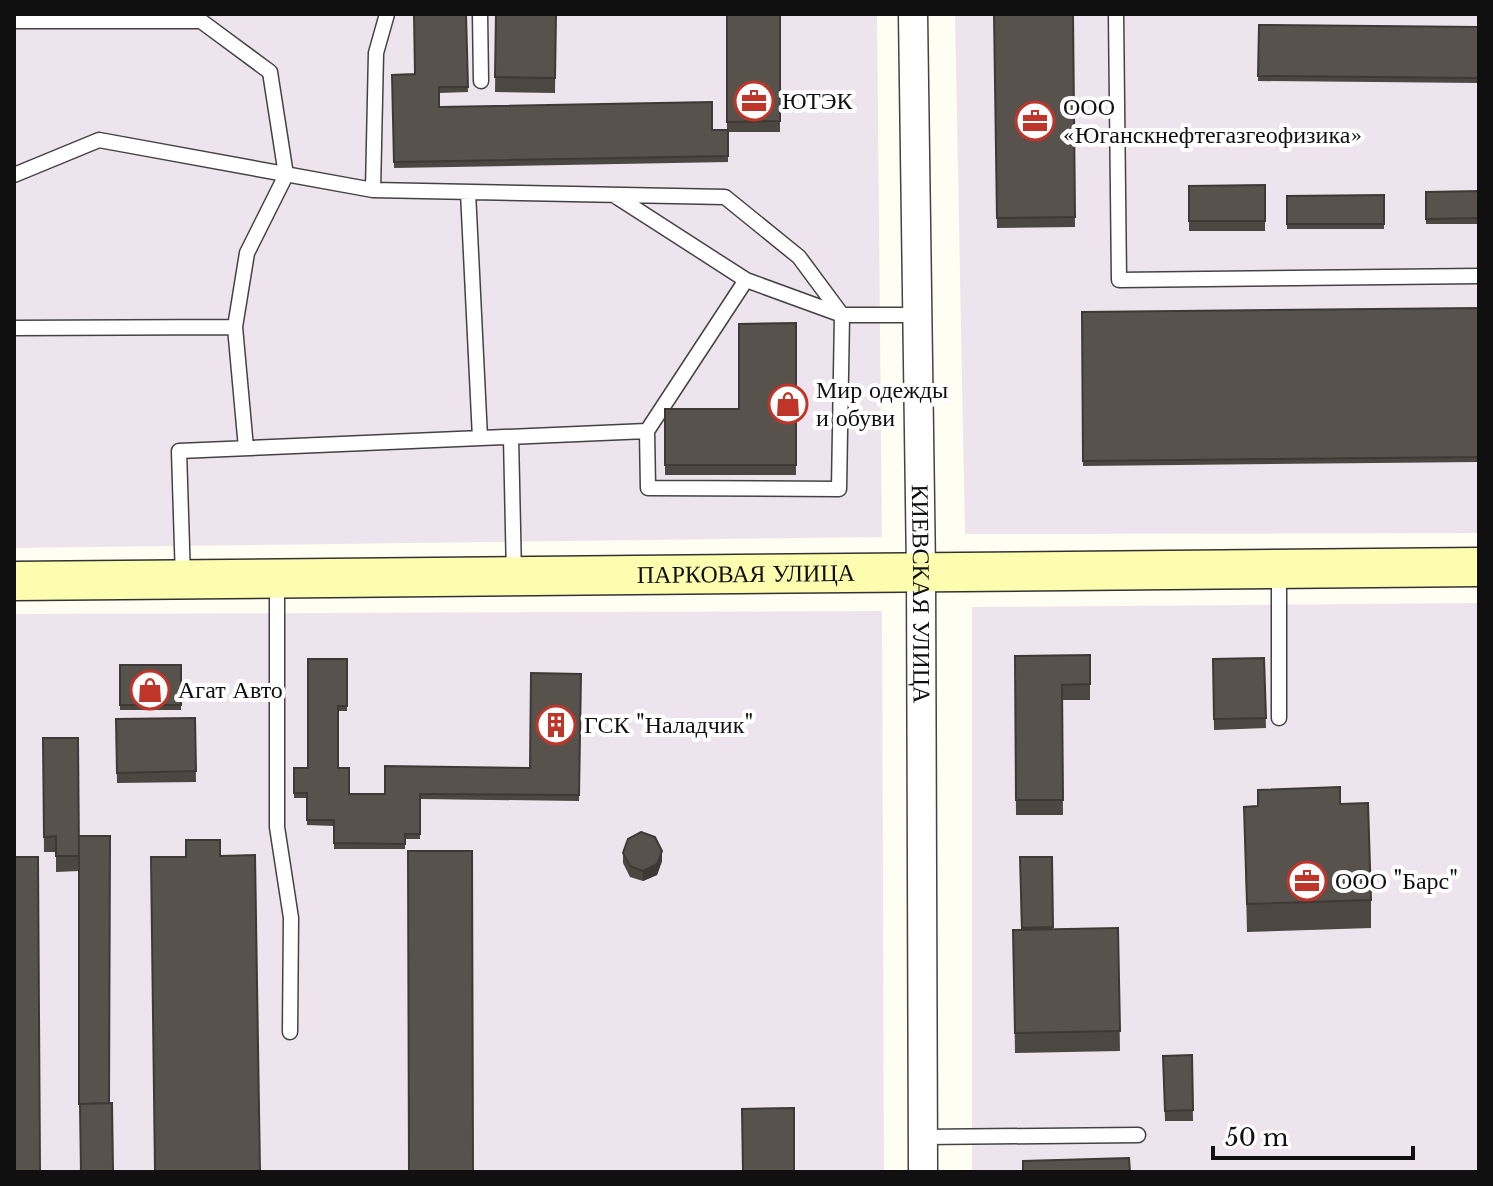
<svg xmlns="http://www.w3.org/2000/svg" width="1493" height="1186" font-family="'Libre Baskerville',serif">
  <rect width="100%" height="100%" fill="#fffef2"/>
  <path fill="#eee4ed" d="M14,14H877L882,537L14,548Z
    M955,14H1479V533L965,534Z
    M1479,603V1172H972V607Z
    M882,611L884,1172H14V614Z"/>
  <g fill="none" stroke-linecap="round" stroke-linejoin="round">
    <defs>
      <path id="service" d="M196,14L201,21L270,72L286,175L247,253L235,327
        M480,14L481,81
        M1116,14L1119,280L1479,276
        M14,21H201
        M14,175L99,140L373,190L725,197L799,257L842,315L839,489L648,488L647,431L746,280L614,195
        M373,190L376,53L387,14
        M468,192L480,438
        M746,280L842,315H917
        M14,328L235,327L246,448
        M511,437L514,575
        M183,579L179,451L647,431
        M277,579V827L291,918L290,1032
        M1279,718V568
        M923,1137L1138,1135"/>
      <g id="minor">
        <path id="s1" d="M913,14L921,571L923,1172"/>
      </g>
      <g id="secondary">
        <path id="s2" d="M14,581L1479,567"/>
      </g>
    </defs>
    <use href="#service" stroke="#434343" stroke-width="17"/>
    <use href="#minor" stroke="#434343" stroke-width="31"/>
    <use href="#secondary" stroke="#323232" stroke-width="41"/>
    <use href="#service" stroke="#fff" stroke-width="14"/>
    <use href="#minor" stroke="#fff" stroke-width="28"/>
    <use href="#secondary" stroke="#fcfdaf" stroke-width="38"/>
  </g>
  <path fill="#4c4741" d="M466,14L468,92L439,93V107L712,130H727V14H780V132H728V162L394,168L392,75L415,74Z
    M496,14H556L555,93L495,92Z
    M994,14H1073L1075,227L997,228Z
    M1259,25L1479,27V83L1258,81Z
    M1265,185V231H1189V186Z
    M1479,191V224H1426V192Z
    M1384,195V229H1287V196Z
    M1479,308V462L1083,466L1082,312Z
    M796,323V475H665V409H739Z
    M1090,655V700H1062L1063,815H1016L1015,656Z
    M1264,658L1266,728L1214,730L1213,659Z
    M347,659V711H338V768L349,794H385L530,768L581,674L579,801L420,799V839H405V849H334V826L307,825V798H294V768H308Z
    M120,665H181V710H120Z
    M195,718L196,782L117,783L116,719Z
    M43,738H78L79,871L56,872V852H44Z
    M1340,804L1371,900V928L1247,932L1244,807Z
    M623,853L662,861L657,875L643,881L630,877L623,863Z
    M1020,857H1052L1053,929L1118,928L1120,1051L1015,1053L1013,930H1021Z
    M1192,1055L1193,1121H1165L1163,1056Z"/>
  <path fill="#3e3935" d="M662,851V861L657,875L643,881V871Z"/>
  <path fill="#58524c" stroke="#3e3935" stroke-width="2" d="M414,14H466L468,87H439V107L712,102V130H728V156L394,162L392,75L415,74Z
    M496,14H556L555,78L495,77Z
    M727,14H780V121L727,122Z
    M994,14H1073L1075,217L997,218Z
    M1259,25L1479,27V78L1258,76Z
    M1265,185V221H1189V186Z
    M1479,191V218L1426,219V192Z
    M1384,195V224H1287V196Z
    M1479,308V457L1083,461L1082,312Z
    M796,323V465H665V409H739V324Z
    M1090,655V684L1062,685L1063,800H1016L1015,656Z
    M1264,658L1266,718L1214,719L1213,659Z
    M308,659H347V706H338V768H349V794H385V766L530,768L531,673L581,674L579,795L420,794V834H405V844L334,843V820H307V793H294V768H308Z
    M120,665H181V705H120Z
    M195,718L196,771L117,773L116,719Z
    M43,738H78L79,856H56V836L44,837Z
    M1340,787V804L1368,803L1371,900L1247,904L1244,807L1258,806V790Z
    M641,832L655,837L662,851L657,864L643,871L630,866L623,853L628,839Z
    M79,836H110L109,1103L79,1104Z
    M186,840H220V856L255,855L260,1172H155L151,857H186Z
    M408,851H472L473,1172H409Z
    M14,857H38L40,1172H14Z
    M1020,857H1052L1053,927L1022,928Z
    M1118,928L1120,1031L1015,1033L1013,930Z
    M1192,1055L1193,1110L1165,1111L1163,1056Z
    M112,1103L113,1172H81L80,1104Z
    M794,1108V1172H743L742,1109Z
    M1129,1158L1130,1172H1023V1161Z"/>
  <defs>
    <symbol id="office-ring" viewBox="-11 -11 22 22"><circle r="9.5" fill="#fff" stroke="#bf3529" stroke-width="1.5"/><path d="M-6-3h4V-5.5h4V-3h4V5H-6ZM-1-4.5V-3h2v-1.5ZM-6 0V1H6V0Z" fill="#bf3529"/></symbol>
    <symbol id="shop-ring" viewBox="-11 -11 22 22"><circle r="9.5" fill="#fff" stroke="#bf3529" stroke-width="1.5"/><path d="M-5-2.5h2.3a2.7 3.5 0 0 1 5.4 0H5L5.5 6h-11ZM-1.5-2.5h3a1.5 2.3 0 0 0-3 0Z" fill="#bf3529"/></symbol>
    <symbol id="building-ring" viewBox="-11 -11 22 22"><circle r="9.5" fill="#fff" stroke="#bf3529" stroke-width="1.5"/><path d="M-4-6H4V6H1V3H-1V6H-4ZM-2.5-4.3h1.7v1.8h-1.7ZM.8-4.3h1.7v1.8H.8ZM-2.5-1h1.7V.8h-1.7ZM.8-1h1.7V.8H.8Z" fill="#bf3529"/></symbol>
  </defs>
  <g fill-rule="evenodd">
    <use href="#office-ring" x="732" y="79" width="44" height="44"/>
    <use href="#office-ring" x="1013" y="99" width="44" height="44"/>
    <use href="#shop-ring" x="766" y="382" width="44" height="44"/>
    <use href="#shop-ring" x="128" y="668" width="44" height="44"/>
    <use href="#building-ring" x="534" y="703" width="44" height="44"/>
    <use href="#office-ring" x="1285" y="859" width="44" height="44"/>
  </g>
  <g text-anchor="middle" stroke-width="8" stroke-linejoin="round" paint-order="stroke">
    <g font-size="24" fill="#101010" stroke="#fff" text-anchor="start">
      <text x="782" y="109">ЮТЭК</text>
      <text x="1063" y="115">ООО<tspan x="1063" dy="28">«Юганскнефтегазгеофизика»</tspan></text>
      <text x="816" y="398">Мир одежды<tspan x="816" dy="28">и обуви</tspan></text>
      <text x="178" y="698">Агат Авто</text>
      <text x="584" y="733">ГСК "Наладчик"</text>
      <text x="1335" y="889">ООО "Барс"</text>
    </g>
    <g font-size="24" fill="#101010" stroke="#fff">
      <text dy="8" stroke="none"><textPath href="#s2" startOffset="732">ПАРКОВАЯ УЛИЦА</textPath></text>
      <text dy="8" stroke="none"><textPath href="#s1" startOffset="580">КИЕВСКАЯ УЛИЦА</textPath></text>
    </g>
  </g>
  <rect width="1493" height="1186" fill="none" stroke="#101010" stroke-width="32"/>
  <path d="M1213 1146v12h200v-12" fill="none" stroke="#101010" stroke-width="4"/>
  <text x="1225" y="1146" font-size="24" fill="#101010" stroke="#ffffff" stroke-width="6" paint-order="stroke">50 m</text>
</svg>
